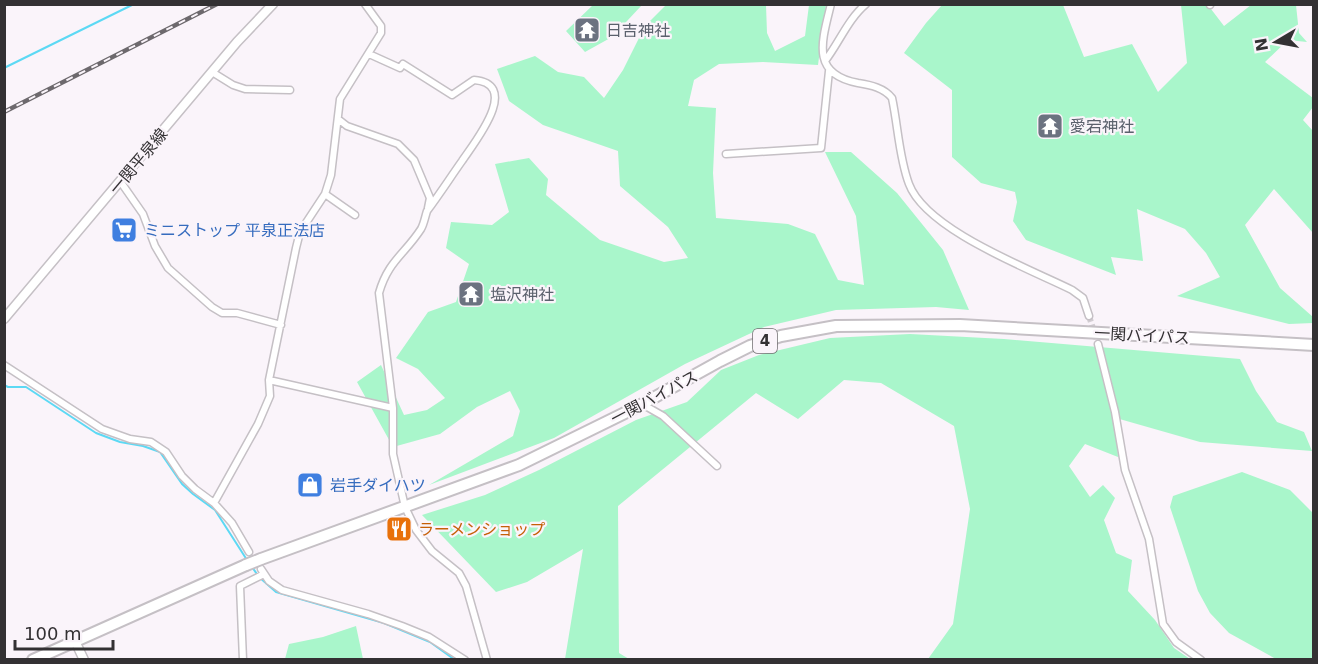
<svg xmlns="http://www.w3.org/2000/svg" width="1318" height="664" font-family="'DejaVu Sans','Noto Sans JP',sans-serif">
  <rect width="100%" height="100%" fill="#faf4fa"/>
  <path fill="#a9f6cb" d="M593,5V4L642,5L612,37L585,52L566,31Z
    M666,5H766L767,33L775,51L805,36L809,5H826L818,65L763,62L719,64L694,80L688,106L716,108L713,173L716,218L788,224L815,234L838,280L864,285L856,216L825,152H851L897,193L943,250L969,310L936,307L836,310L764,327L685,364L554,438L429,485L513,436L520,411L510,391L477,407L440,434L393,447L357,382L381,365L404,415L427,410L445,398L418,369L396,358L428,312L456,302L469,264L446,248L451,222L492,225L509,212L495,164L529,158L548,179L546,195L600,240L664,262L688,258L668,227L620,186L618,151L543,125L509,101L497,69L535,56L558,72L584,77L604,98L623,70L645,26Z
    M942,5H1063L1084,57L1132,44L1158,92L1187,63L1181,5H1216L1211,9L1224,26L1251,5H1296L1299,33L1307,42L1288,40L1265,62L1313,98V107L1303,120L1313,131V233L1274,189L1245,225L1280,288L1313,317V323L1289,324L1177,296L1220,277L1206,253L1185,229L1137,209L1143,261L1111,257L1116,275L1026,240L1013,221L1017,202L1015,192L981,183L952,157V90L904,53L926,23Z
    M910,334L1004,339L1240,359L1256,391L1277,422L1304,432L1312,451L1200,442L1116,418L1118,457L1085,444L1069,466L1090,497L1103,485L1115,498L1104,520L1116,553L1132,560L1128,591L1155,620L1174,648L1190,659H928L953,624L970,509L954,426L881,383L844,380L798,419L756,393L618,506L619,653L629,659H565L583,549L527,582L496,592L422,515L485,495L539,470L636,420L687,402L721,370L759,355L830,338Z
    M1242,472L1290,490L1313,513V659H1276L1229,633L1210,613L1198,591L1170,507L1173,496Z
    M356,626L363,659H285L289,644L323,637Z"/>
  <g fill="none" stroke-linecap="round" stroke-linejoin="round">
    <path stroke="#5cd9f4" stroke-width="2" d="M4,68L134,4
      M4,385L8,387H26L96,433L120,442L143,446L160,452L182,484L193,494L215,510L247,560
      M252,567L259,577L276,592L384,623L430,642L455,660"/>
    <path stroke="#d2cdd2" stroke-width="6" stroke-dasharray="6 3" stroke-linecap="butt" d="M1089,316L1098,344"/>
    <defs>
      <path id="street" d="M831,4C822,41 810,74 858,83C871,85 884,88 892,98C898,126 899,158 909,184C926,230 1030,269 1072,290L1083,298L1089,316
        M1210,5V4
        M369,54L400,68L403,64L452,95L474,80C522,84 474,143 462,161C450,178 439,195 427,211C425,217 424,224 421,229C405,254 388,261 379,293L393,408V454L405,507L416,530L432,551L459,573L466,586L487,660
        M825,61C839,43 848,19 866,4
        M212,72L233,85L245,89L290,90
        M338,119L347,126L398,144L414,160L430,198L428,208
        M726,154L821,148L829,71
        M120,181L143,214L155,246L168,268L212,307L222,313H237L281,325
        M325,194L355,215
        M1098,344L1115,412L1125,470L1149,539L1163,624L1176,642L1201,660
        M4,365L102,429L130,439L151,442L166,452L182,476L195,489L214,503L232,523L249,552
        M269,380L393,408
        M642,404L663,416L717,466
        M214,503L258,424L270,396L269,380L296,248L300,232L325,194L331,175L340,99L381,33V26L365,4
        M261,569L269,581L282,590L368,614L402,626L429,637L465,660
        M243,660L240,586L264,574"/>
      <path id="secondary" d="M4,319L237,42L273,4
        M75,641L84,660"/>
      <path id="highway" d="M261,559L519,465L637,407L720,361L750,346L781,336L836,326L960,325L1314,345
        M33,660L246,565"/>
    </defs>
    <use href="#street" stroke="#c5c0c5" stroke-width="9"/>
    <use href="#secondary" stroke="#c5c0c5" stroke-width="11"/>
    <use href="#highway" stroke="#c5c0c5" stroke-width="14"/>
    <use href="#street" stroke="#fff" stroke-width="6"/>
    <use href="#secondary" stroke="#fff" stroke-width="8"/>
    <use href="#highway" stroke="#fff" stroke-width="10"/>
    <defs>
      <path id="rail" d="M4,112L217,4"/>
    </defs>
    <use href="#rail" stroke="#6d696d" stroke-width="4.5"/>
    <use href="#rail" stroke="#faf4fa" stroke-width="2" stroke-dasharray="7" stroke-linecap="butt"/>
    <defs>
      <path id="highway-bridge" d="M246,565L261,559"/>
    </defs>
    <use href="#highway-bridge" stroke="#c5c0c5" stroke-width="14" stroke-linecap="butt"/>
    <use href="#highway-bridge" stroke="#fff" stroke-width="10"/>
  </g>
  <defs>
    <symbol id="temple-square" viewBox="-11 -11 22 22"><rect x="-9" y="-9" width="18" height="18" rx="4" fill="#6b7280" stroke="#faf4fa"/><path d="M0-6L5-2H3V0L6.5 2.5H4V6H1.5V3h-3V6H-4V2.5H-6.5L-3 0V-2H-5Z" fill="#fff"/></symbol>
    <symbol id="supermarket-square" viewBox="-11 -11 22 22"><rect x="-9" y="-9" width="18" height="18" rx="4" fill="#3f7fe0" stroke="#faf4fa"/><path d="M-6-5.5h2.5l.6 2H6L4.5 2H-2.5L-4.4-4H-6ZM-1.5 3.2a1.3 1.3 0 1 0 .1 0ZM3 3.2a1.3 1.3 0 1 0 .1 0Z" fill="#fff"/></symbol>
    <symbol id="shop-square" viewBox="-11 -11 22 22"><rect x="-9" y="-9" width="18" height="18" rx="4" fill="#3f7fe0" stroke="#faf4fa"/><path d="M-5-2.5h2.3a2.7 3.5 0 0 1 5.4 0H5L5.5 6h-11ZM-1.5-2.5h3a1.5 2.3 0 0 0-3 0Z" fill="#fff"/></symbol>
    <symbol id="restaurant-square" viewBox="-11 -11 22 22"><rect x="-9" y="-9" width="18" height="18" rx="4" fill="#e8710a" stroke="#faf4fa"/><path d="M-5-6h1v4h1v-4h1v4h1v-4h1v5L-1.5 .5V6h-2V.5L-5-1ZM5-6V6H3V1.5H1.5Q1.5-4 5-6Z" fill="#fff"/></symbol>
  </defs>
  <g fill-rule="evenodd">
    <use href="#temple-square" x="572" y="15" width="30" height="30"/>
    <use href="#temple-square" x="1035" y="111" width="30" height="30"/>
    <use href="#supermarket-square" x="109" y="215" width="30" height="30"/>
    <use href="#temple-square" x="456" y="279" width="30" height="30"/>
    <use href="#shop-square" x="295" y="470" width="30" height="30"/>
    <use href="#restaurant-square" x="384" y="514" width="30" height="30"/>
  </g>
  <g text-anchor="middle" stroke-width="4.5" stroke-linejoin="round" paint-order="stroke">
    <rect fill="#faf4fa" stroke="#6f6c6f" stroke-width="1.5" x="753" y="329" width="24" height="24" rx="4.5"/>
    <g font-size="15" font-weight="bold" fill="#333133">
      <text x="765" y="346">4</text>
    </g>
    <g font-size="16" fill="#5b616d" stroke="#faf4fa" text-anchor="start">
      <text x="606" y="36">日吉神社</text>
      <text x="1070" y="132">愛宕神社</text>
      <text x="490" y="300">塩沢神社</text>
    </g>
    <g font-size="16" fill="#333133" stroke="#faf4fa">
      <text transform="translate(138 161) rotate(-50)" y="6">一関平泉線</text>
      <text transform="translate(1142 335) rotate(3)" y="6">一関バイパス</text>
      <text transform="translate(654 397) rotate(-28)" y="6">一関バイパス</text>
    </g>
    <g font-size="16" fill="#366cbe" stroke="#faf4fa" text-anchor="start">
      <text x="144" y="236">ミニストップ 平泉正法店</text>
      <text x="330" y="491">岩手ダイハツ</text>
    </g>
    <g font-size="16" fill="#c56008" stroke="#faf4fa" text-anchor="start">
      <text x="418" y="535">ラーメンショップ</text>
    </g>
  </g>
  <rect width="1318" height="664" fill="none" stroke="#333133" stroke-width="12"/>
  <g transform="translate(1276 42) rotate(260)" stroke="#faf4fa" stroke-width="4.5" paint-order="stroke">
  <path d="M0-4.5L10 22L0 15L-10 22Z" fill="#333133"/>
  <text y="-9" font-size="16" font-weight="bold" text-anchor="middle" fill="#333133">N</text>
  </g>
  <path d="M15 640v9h98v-9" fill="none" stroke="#333133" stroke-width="3"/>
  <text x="24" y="640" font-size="18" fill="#333133" stroke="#faf4fa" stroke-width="4.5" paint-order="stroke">100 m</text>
</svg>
